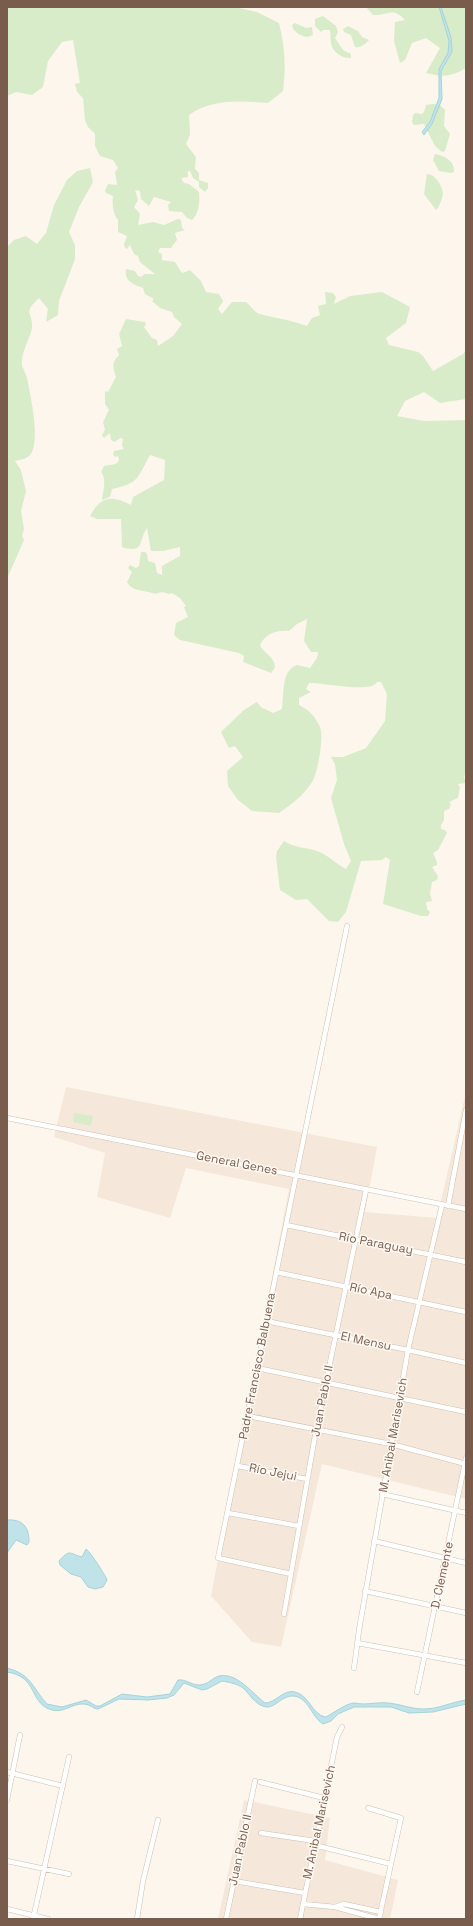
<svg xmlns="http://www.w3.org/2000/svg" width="473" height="1926" font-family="'Space Grotesk',sans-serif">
  <rect width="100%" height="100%" fill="#fdf6ec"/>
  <path fill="#f5e8da" d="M66,1087L377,1147L365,1212L437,1218L466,1092V1499L322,1464L281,1647L252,1642L211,1596L289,1189L186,1168L170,1218L97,1197L105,1153L54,1137Z
    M244,1800L330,1818L325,1860L398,1880L390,1919H218Z"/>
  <path fill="#d8ecc9" d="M7,7H234L257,12L279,23C285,47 286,67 283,91L268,103C241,101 213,98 189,115L190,135L186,144L196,157L195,169L199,173V180L208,183V188L205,192L199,187V182L193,178L190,171H188V177L181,178L184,183L189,184L199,192C200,201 199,214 192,220L187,218L182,212L169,211L168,205L171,202L154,197L149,206L141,199L140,191L135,190L138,200L134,207L140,214L138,225L153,222L164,225L178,219L181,220L182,228L185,230L175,233L177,240L171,248H160L158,252L162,254V260L175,262L182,273L190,270L201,281L206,292L219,294L223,301L218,309L222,314L232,302H246C250,305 255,313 260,314C275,318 291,320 307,326L312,318L320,315L318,306L326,304L325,292L333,293L336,297L334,304L350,296L382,292L410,307L406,323L386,338L389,345L418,352L423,356L433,371L463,354L466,350V399L440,403L424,392L405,401L397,416L424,421L466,420V771L464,777L466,783L458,784L460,787L458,798L449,802L451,804L449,809L444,811V820L441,825V829L445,830L447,833L438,850L433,853L437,862V865L432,867L438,876L437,880L432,882L430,894L432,901L426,902L427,909L430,912L428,916H421L383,904L390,860L386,857L382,860L361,861L346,912L338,922L329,921L307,899L296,900L280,890L276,857L277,851L284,841C295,848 305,847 317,851C327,854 336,864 346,869L351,861L344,844L331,798L337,780L335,764L331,757H343L366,748L385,721L387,694L381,682H377C371,694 323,682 309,683L306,689L311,692L299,698V705C309,710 315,716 320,727C324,736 318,773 312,782C304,795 292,804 279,813L252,811L238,800L228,786L227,771L243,757L235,746L229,748L221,732L244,710L257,702L261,707L273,713L282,709C284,695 281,670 297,665L310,668L317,658L318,652H311L304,641L307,619L297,624L289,631C277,630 266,633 260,645C264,654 275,656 275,668L271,673L243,662L244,656L239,653L180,640L174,635L176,623L188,617L184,607L186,606L180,598L172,593L169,594L162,592L155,594C146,590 132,592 127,582L132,572L128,568L130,565L136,568L139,566L141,552H145L147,554L148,561L155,563L157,573L162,575V566L180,556V547L163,551H151L147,528C138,541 145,554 122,547L121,519H97L90,516C101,496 111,495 131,505L133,497L164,480L165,460L150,455C137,478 140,483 112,489L110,497L102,500C103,491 107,479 101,472L104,466L116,464L119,460L118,456L115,457L113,454L114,451L124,449L122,446L123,439L121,438L114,442L111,440L110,433L104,438L102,435L105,430L103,422L109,410L105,404V391L108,392L116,377C113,367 111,363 119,355L117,349L122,346L119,334L126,319L145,322L146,324L144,327L152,338L157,340L158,346L173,336L182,324L174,317L172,312L160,308L152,301L154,299L145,294L143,288C133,284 124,281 126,269L135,271L138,276L141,277L145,274H155L140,262L138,256L134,254L130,245L127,249L125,248L124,244L127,236L118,232V220C113,215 112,203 113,196L106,193L105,191L108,184L117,185L115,172L118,168L113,160L100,156L95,146V134L88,127L85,120L83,98L77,92L75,84L80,83L73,40L62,42L48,61L43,87L32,95L16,92L7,96Z
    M366,7H466V68C451,77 443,77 426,73L440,48L426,38L412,43L405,60L400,63L394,41L395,22L405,20C392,6 388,16 373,15Z
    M323,16L336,26L338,32L335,38L343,50L351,54V58C343,59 332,52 331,43C330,39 331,35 330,30H323L321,32L315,26V19Z
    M295,23L306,28L312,27L313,35L307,37C301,36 293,32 292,25Z
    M348,26L358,31L362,37L369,40C366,44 360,48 355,47L351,35L344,32L343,29Z
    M433,104L440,105L445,110L444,126L450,134L445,151L442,152L435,146L424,124L414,125L412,122L413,115L415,113L422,114L424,112L426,105Z
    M435,154C445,156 455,161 454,172L451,173L439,171L433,160Z
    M90,168L93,182L79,207L69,232L75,245V259L59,301L58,315L46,322L48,309L39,298C22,314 33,311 32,328C30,339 21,352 22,364C22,368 26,373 27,378C30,393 42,445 29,456C26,459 19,460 15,461L21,470L26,491L21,511L24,529L22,536L24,540L7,579V247L14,240L26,236L37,244L46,233L54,205L67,180L77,171Z
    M427,174C435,174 442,185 443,193C443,197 440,204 438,208L436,210L424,194Z
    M74,1113L93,1116L91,1126L73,1122Z"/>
  <path fill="#bfe3e8" stroke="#a5d3da" d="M439,7H441L451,37L452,52L441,71L442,99L432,124L424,135L422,132L430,122L439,98V69L448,53L449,41Z
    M7,1520C23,1519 29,1527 29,1542L27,1545L16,1540L7,1553Z
    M86,1549C89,1550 106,1576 107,1580L103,1587L95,1589L88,1587L81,1577L71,1574L60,1565L59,1561C70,1549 68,1553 82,1557Z
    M7,1668C32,1675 31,1686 47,1704L62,1707L86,1700L96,1706H100L122,1694L147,1697L170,1694L178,1680C186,1679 191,1685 199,1685C208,1685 212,1678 219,1676C237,1672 253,1694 265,1703C276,1703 283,1689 295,1692C309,1695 312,1714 325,1717C328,1717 346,1703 354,1703C357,1703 360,1704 363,1704C371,1704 380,1702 388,1703C400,1704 411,1709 424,1709C438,1709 452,1702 466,1700V1704L433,1712L409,1713L391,1707H354L338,1714L331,1721L323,1724C312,1717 310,1702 298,1697C283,1692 277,1708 266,1707C255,1705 250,1694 243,1688C238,1684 228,1682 222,1681L207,1689L202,1690L184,1683L174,1695L167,1698L148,1700L119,1699L98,1709C93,1709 90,1704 84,1704C71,1703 63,1715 49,1709C29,1701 38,1677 7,1672Z"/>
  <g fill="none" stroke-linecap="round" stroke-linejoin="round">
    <defs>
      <path id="minor" d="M7,1118L466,1209
        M448,1206L466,1110
        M286,1225L466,1262
        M276,1272L466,1312
        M266,1321L408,1350L466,1363
        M257,1368L466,1412
        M248,1416L391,1444L466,1464
        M238,1466L307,1479
        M382,1494L466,1513
        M228,1513L299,1526
        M374,1541L466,1563
        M291,1574L218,1558L347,926
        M365,1591L466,1613
        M284,1614L316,1430L366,1190
        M357,1643L466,1663
        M354,1668L359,1630L408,1350L442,1205
        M417,1692L466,1458
        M7,1772L63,1786
        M260,1782L324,1798
        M7,1800L20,1735
        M368,1808L401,1818L379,1919
        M261,1833L315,1841
        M314,1845L391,1864
        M7,1861L69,1874
        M234,1881L305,1893
        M303,1904L335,1907
        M7,1909L48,1919
        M33,1919L69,1757
        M137,1919L143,1881L158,1820
        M226,1919L255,1781
        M300,1919L337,1737L342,1727
        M379,1919L335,1907L344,1904L381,1912"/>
    </defs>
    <use href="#minor" stroke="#d1beb0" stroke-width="5.5"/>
    <use href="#minor" stroke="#fff" stroke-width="4.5"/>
  </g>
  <g text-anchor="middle" stroke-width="3" stroke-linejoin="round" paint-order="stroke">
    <g font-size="12" fill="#7a5c4d" stroke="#fffaf3">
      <text transform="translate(237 1163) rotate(11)" y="4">General Genes</text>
      <text transform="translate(376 1243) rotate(11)" y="4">Río Paraguay</text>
      <text transform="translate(371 1291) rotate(12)" y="4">Río Apa</text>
      <text transform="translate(366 1341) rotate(12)" y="4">El Mensu</text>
      <text transform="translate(257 1366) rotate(-79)" y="4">Padre Francisco Balbuena</text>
      <text transform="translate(322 1401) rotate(-79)" y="4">Juan Pablo II</text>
      <text transform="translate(393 1435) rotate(-80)" y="4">M. Anibal Marisevich</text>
      <text transform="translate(273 1472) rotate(11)" y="4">Río Jejui</text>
      <text transform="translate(442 1575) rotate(-78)" y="4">D. Clemente</text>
      <text transform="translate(319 1822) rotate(-78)" y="4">M. Anibal Marisevich</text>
      <text transform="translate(240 1850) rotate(-78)" y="4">Juan Pablo II</text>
    </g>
  </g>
  <rect width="473" height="1926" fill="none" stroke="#7a5c4d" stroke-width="16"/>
</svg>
